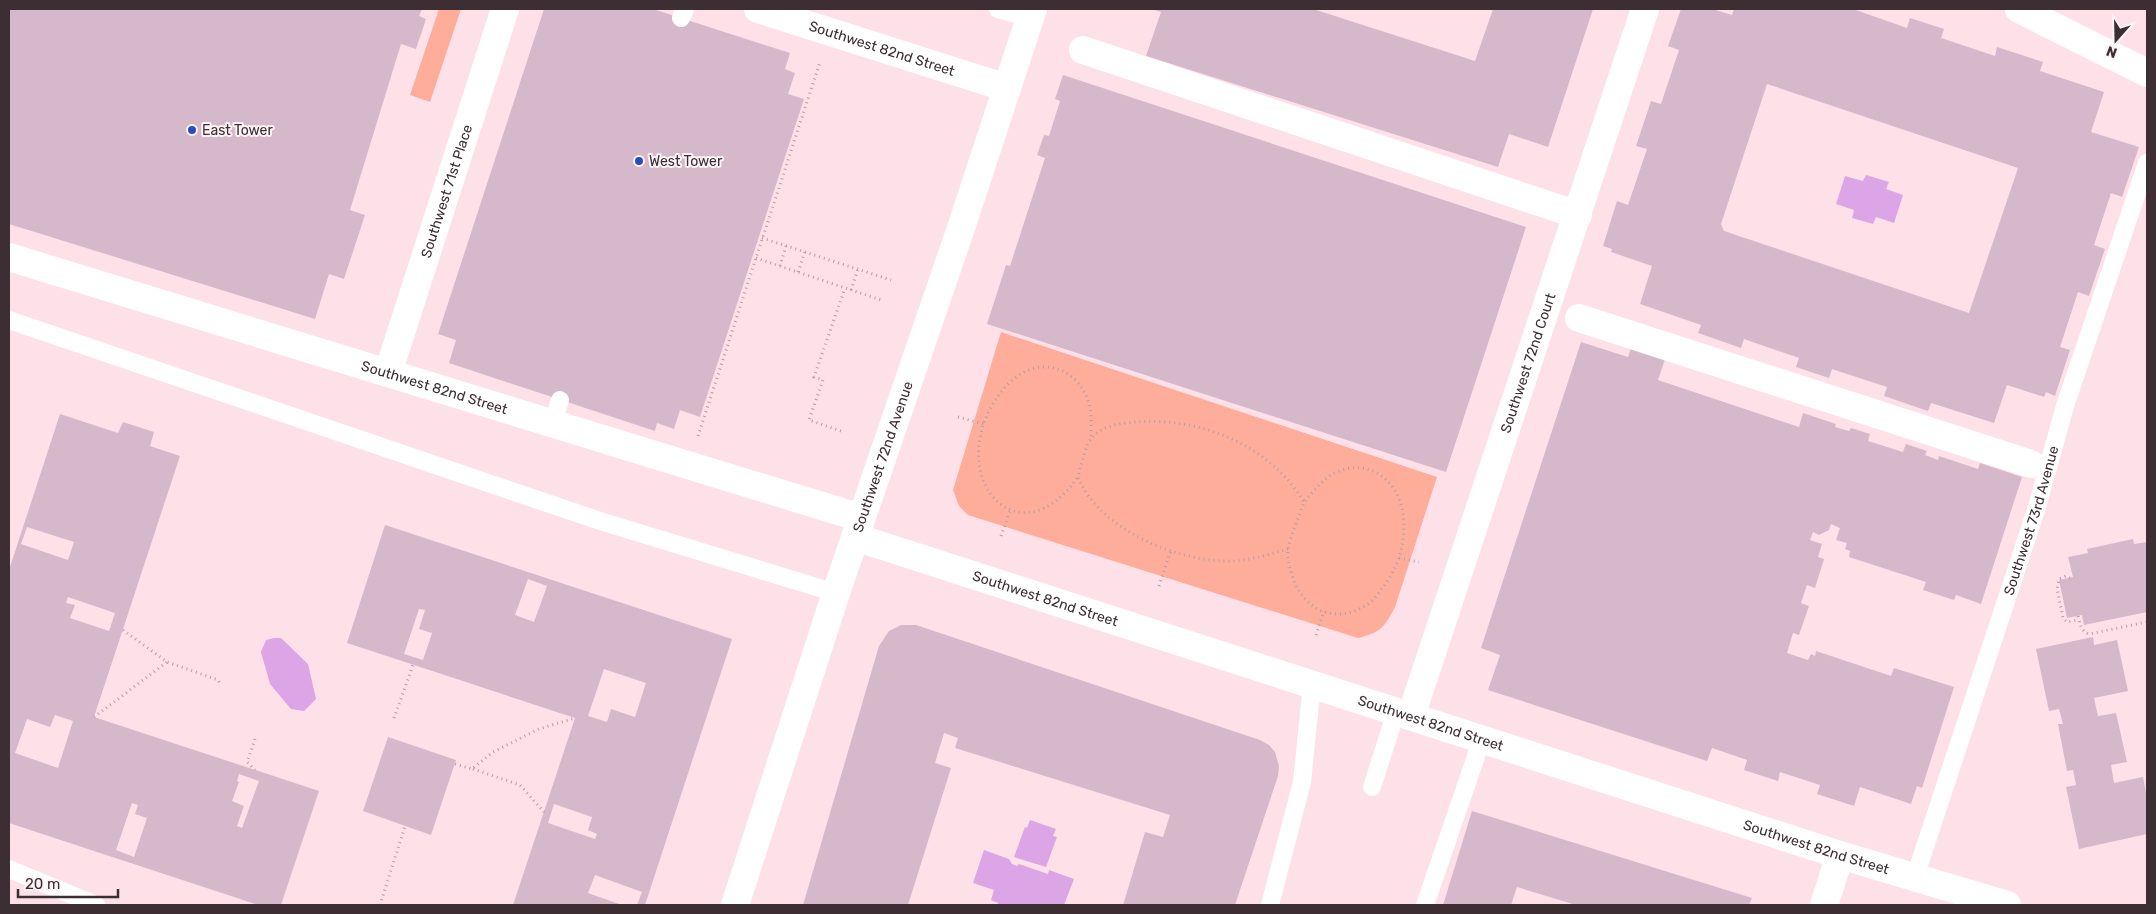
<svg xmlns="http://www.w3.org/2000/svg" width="2156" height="914" font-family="Rubik,sans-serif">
  <rect width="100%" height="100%" fill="#fee0e9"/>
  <path fill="#fead9a" d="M439,9H461L430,102L410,95Z
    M1001,332L1437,477L1395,607C1384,628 1381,632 1358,638L968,515L959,506L953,490Z"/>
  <path fill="#dba5e6" d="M1866,175L1889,182L1886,189L1903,195L1894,223L1876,217L1873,224L1852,218L1854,210L1836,204L1845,176L1863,181Z
    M274,638H281L308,664L316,699L304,711L291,709L270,684L261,652L266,640Z
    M1030,820L1056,829L1053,836L1057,837L1046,867L1014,857L1025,827L1027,828Z
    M984,850L1009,859L1012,864L1017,866L1019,864L1048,874L1049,870L1074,879L1064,905H998V903L991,900L994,890L973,883Z"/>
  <path fill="#d6b8cb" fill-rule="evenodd" d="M9,9H422L419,16L426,19L416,49L401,44L350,210L365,215L344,279L329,274L315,319L9,224Z
    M544,9H653L790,53L785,69L795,73L788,94L804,99L700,417L680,410L674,429L657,423L655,431L449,363L456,340L438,334Z
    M1151,9H1313L1475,61L1493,9H1593L1548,147L1509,134L1498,167L1146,56L1161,12Z
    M1681,9H1712L1732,15L1734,9H1853L1907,28L1910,18L1944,29L1941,38L1995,56L1997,47L2043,62L2040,71L2104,92L2091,132L2139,147L2122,197L2111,193L2094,245L2105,249L2089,296L2078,292L2060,347L2070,350L2055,396L2046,392L2044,397L2007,385L1994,423L1931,403L1928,411L1884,396L1887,387L1832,369L1829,378L1796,367L1799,358L1744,339L1741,348L1698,333L1701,325L1640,304L1652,266L1611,252L1612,249L1603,246L1617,201L1628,205L1647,149L1636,146L1651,101L1661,104L1679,50L1668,46ZM1767,84L2018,168L1969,313L1724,231L1721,224Z
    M1063,75L1526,227L1446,472L987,324L1006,265L1010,266L1045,158L1037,155L1044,135L1049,136L1060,101L1055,99Z
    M1581,342L1628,357L1632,345L1666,356L1658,380L1799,427L1803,413L1836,424L1835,427L1849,431L1851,428L1870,434L1868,441L1903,452L1906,444L1927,451L1925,455L1938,460L1939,456L1978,469L1980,463L2022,477L1981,604L1956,595L1954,600L1923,590L1926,582L1849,557L1850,551L1845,549L1847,543L1836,540L1840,528L1831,524L1829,530L1819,535L1813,532L1810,540L1822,544L1818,557L1824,559L1815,588L1807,585L1801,603L1809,606L1799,635L1793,633L1787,653L1808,660L1811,654L1815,656L1816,651L1891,676L1894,668L1954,687L1922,788L1917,786L1911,804L1860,787L1854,806L1817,794L1820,785L1780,772L1778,781L1744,770L1747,760L1712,748L1707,761L1488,690L1500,655L1481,648Z
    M60,414L118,433L123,422L154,432L150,446L180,456L94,717L319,791L281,905H258L9,823V570ZM27,527L74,542L68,560L21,544ZM68,597L115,613L109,631L70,618L75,605L66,603ZM55,715L73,721L58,768L15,753L27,719L50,727ZM239,774L259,781L242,828L237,826L244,806L232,801L239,782L237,781ZM132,803L138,805L135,814L147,818L134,857L116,850Z
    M385,525L732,639L645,905H637L642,892L595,875L588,893L622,905H513L575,718L347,643ZM528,579L547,586L534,622L515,615ZM419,609L425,610L419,629L432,633L423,660L404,654ZM604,669L646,683L635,717L611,709L607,722L588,716ZM554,804L592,817L588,830L597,834L595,839L548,823Z
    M2133,539L2134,544L2147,542V612L2084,625L2082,615L2067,618L2059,580L2073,577L2068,557L2088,553L2087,549Z
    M901,625H916L1260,740L1269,745L1275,752L1279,766L1278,776L1235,905H1123L1145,832L1163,837L1170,815L955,748L958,738L944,733L935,763L951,768L908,905H803L879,646L889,631Z
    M2093,637L2094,645L2117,640L2128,691L2094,698L2098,716L2116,713L2127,762L2111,765L2114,783L2143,777L2147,798V834L2079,849L2066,787L2076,785L2073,770L2067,771L2058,724H2063L2059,709L2049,711L2036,649Z
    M388,737L456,760L431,835L363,811Z
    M1472,811L1752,898L1749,905H1576L1517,887L1511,905H1443Z"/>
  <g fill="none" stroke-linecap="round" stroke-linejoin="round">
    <path stroke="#b69ea5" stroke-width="3" stroke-dasharray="1 4" stroke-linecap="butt" d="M762,238L891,280
      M756,258L884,301
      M780,266L786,246
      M798,272L805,252
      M851,290L858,269
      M958,417L984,424
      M841,431L809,420L823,380L814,377L845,288
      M698,436L820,62
      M1077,478C1022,557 949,486 991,407C1001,390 1013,375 1032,369C1059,360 1085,381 1090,408C1092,418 1091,429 1091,439
      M1001,536L1011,509
      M1288,549C1271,554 1254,559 1236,561C1181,564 1099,530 1078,477C1081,467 1085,445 1092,438C1102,425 1122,423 1137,422C1202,417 1270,446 1304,502C1300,515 1290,536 1288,549C1287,555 1289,565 1291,571C1300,607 1331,626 1365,606C1373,602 1378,594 1383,587C1408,557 1416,496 1377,473C1364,466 1351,466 1337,472C1323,478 1314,491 1304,502
      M1399,558L1419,562
      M2070,578L2066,576L2059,579L2057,589L2063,618L2067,622L2079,620
      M1159,586L1171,550
      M2078,616C2080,624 2081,631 2089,634L2147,622
      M123,630L167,662L218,680L221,685
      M1316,635L1324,611
      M94,717L167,662
      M394,718L413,665
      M255,739L247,762L255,770
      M455,764L472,769L493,752L539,729L575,718
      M473,769L520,785L544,812
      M380,905L405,826"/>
    <g stroke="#fff" stroke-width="18">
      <path d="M998,9L1030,18"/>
      <path d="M681,18L685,9"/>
      <path d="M9,320L600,521L836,593"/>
      <path d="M553,423L560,400"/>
      <path d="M1372,787L1396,712"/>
      <path d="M9,869L96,905"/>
      <path id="s1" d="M1915,877L2037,507L2065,406L2147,163"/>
      <path d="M1270,905L1302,782L1312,684"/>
      <path d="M1425,905L1482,739"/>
    </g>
    <g stroke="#fff" stroke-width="28">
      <path id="s2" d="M758,9L1007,88"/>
      <path d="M2019,9L2147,73"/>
      <path d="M1083,50L1578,215"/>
      <path id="s3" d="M9,257L861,518"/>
      <path d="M1579,318L2031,464"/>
      <path id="s4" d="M388,373L505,9"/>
      <path id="s5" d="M1411,716L1645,9"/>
      <path d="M1824,905L1840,855"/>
    </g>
    <g stroke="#fff" stroke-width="28">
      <path id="s6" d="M855,537L1840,855L2007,905"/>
      <path id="s7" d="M735,905L836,593L961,228L1033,9"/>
    </g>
  </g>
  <g fill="#294dbc" stroke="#fcf4f7" stroke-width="2">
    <circle cx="192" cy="130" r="5"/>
    <circle cx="639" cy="161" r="5"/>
  </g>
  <g text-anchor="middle" stroke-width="4" stroke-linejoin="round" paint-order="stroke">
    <g font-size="14" fill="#3c2e33" stroke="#fcf4f7">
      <text dy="5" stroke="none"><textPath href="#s2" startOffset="130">Southwest 82nd Street</textPath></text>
      <text dy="5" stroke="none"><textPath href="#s4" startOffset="191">Southwest 71st Place</textPath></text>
      <text dy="5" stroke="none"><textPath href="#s5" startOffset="372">Southwest 72nd Court</textPath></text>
      <text dy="5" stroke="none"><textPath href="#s3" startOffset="445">Southwest 82nd Street</textPath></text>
      <text dy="5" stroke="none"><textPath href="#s7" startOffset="472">Southwest 72nd Avenue</textPath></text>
      <text dy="5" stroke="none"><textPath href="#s1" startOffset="375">Southwest 73rd Avenue</textPath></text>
      <text dy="5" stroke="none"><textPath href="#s6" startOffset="200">Southwest 82nd Street</textPath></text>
      <text dy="5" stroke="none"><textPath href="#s6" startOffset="605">Southwest 82nd Street</textPath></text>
      <text dy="5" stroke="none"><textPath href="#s6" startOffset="1010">Southwest 82nd Street</textPath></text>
    </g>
    <g font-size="14" fill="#3c2e33" stroke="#fcf4f7" text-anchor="start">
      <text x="202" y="135">East Tower</text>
      <text x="649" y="166">West Tower</text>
    </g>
  </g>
  <rect width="2156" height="914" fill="none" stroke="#3c2e33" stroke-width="20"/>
  <g transform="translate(2116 40) rotate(200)" stroke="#fcf4f7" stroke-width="4" paint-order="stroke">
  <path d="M0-4L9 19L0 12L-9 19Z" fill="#3c2e33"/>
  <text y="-8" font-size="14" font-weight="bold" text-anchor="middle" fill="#3c2e33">N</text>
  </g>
  <path d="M18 889v8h100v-8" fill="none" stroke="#3c2e33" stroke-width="2.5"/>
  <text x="25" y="889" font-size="15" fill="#3c2e33" stroke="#fcf4f7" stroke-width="4" paint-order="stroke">20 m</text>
</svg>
